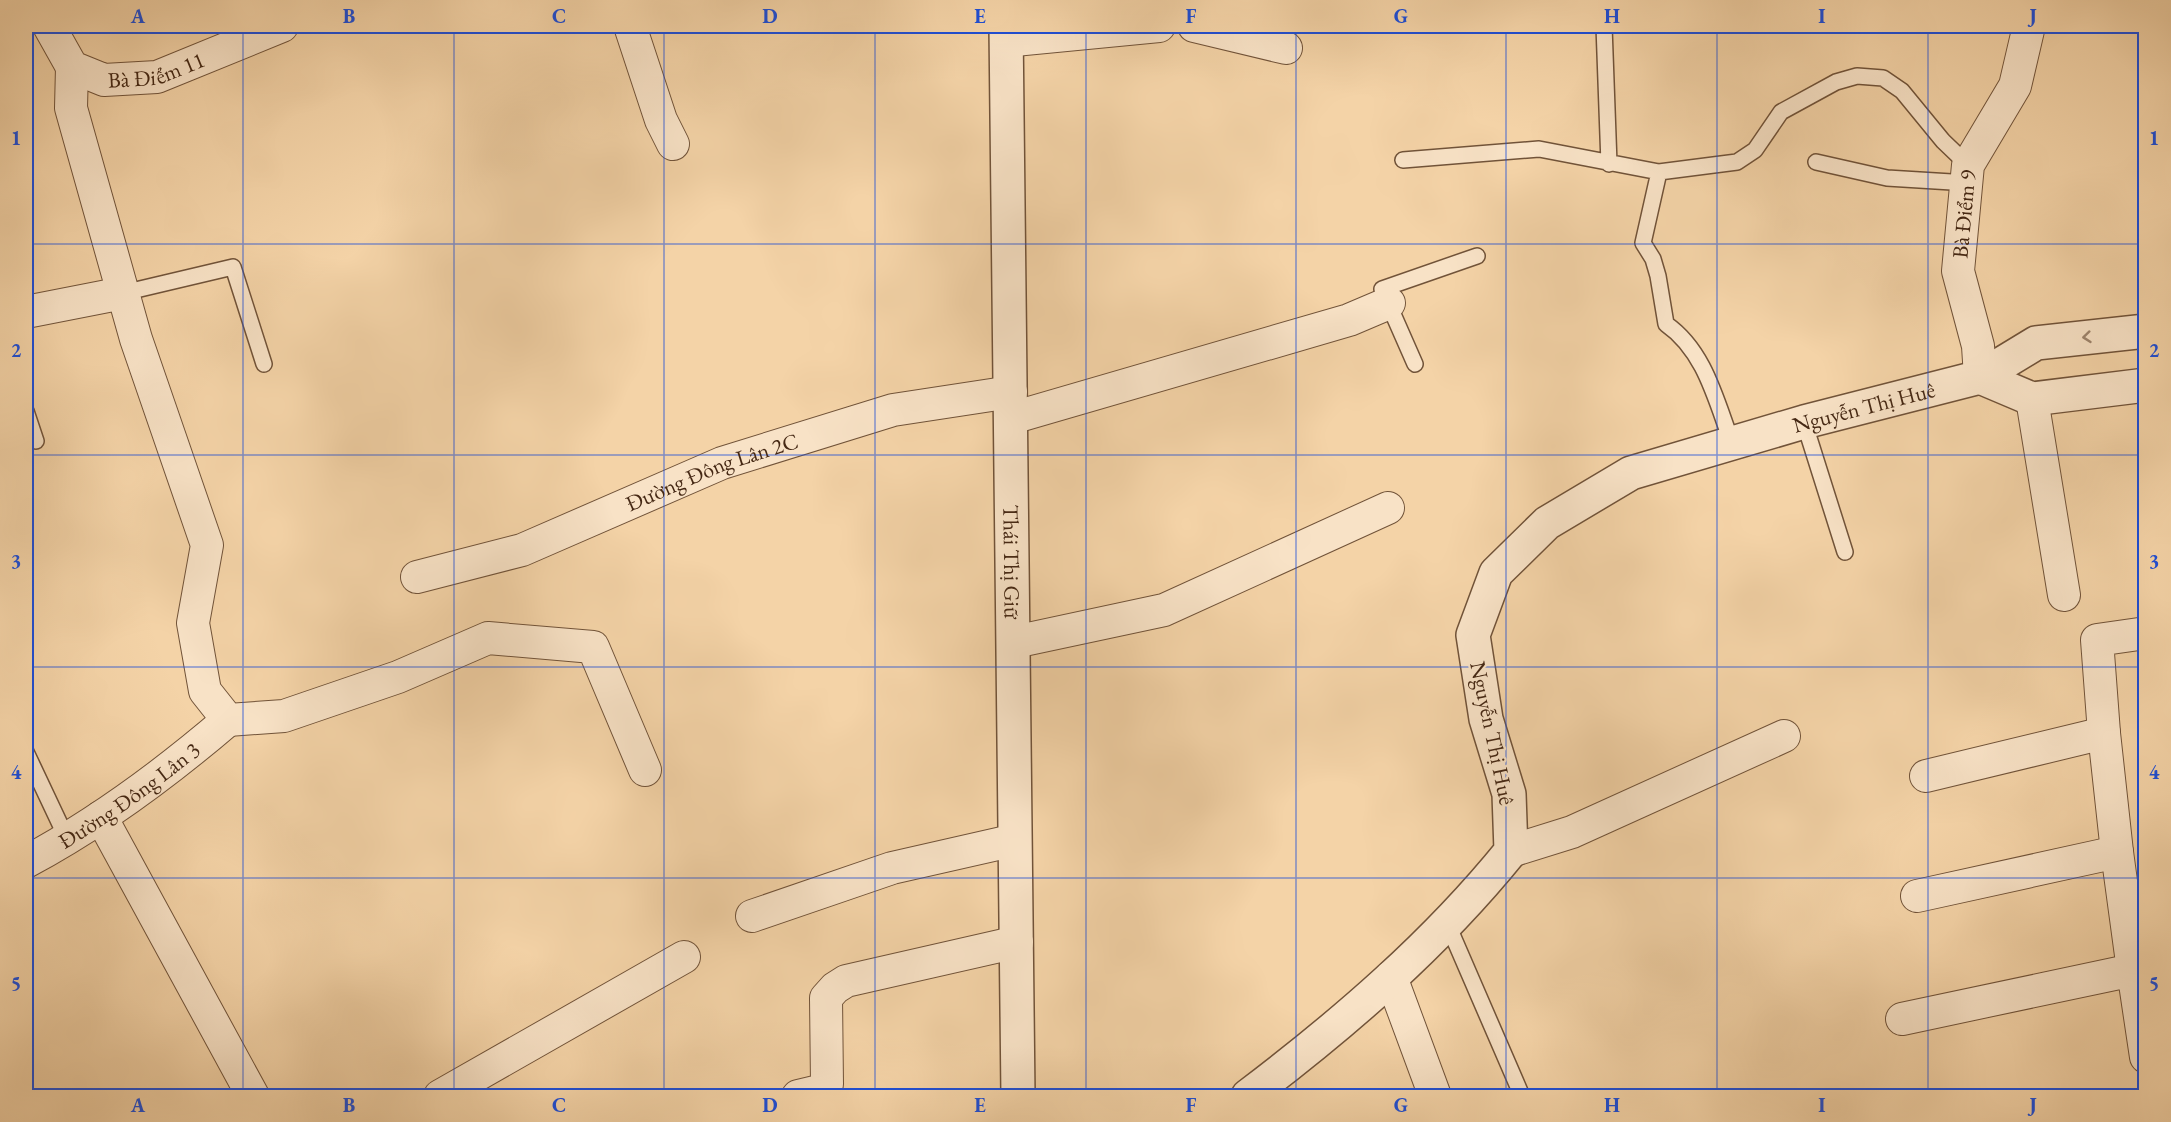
<svg xmlns="http://www.w3.org/2000/svg" width="2171" height="1122" font-family="'EB Garamond',serif">
  <rect width="100%" height="100%" fill="#f4d3a7"/>
  <filter id="stains"><feTurbulence type="fractalNoise" baseFrequency=".00333" numOctaves="4"/><feColorMatrix values="0 0 0 0 .2 0 0 0 0 .09 0 0 0 0 .02 0 0 0 .5 -.17"/></filter>
  <radialGradient id="worn" r=".72"><stop offset=".6" stop-color="#630" stop-opacity="0"/><stop offset="1" stop-color="#630" stop-opacity=".3"/></radialGradient>
  <g fill="none" stroke-linecap="round" stroke-linejoin="round">
    <defs>
      <path id="service" d="M1604,26L1609,164
        M1403,160L1539,149L1659,172L1737,162L1755,150L1781,112L1836,82L1857,76L1883,78L1902,91L1943,141L1968,165
        M1816,162L1887,178L1968,183
        M1659,172L1643,243L1653,259L1658,276L1666,324C1705,351 1716,401 1732,443
        M123,293L233,267L264,364
        M1415,364L1382,289L1477,256
        M26,411L36,441
        M1804,422L1845,552
        M26,752L67,839
        M1448,925L1522,1096"/>
      <g id="minor">
        <path id="s1" d="M49,26L72,67L104,80L157,77L282,26"/>
        <path d="M630,26L661,120L673,144"/>
        <path d="M1194,26L1286,48"/>
        <path d="M1006,41L1159,26"/>
        <path d="M72,67L71,108L136,339L207,545L193,623L205,691L228,720L284,716L398,677L488,638L593,647L645,770"/>
        <path d="M26,312L123,293"/>
        <path id="s2" d="M1980,377L1978,346L1958,271L1968,165L2015,86L2029,26"/>
        <path d="M2032,399L2064,595"/>
        <path d="M1012,418L1349,320L1389,303"/>
        <path id="s3" d="M417,577L522,550L722,463L893,410L1011,392"/>
        <path d="M1014,642L1164,610L1388,508"/>
        <path d="M2104,733L2117,852"/>
        <path d="M1926,776L2104,733L2097,640L2146,633"/>
        <path d="M101,817L253,1096"/>
        <path d="M1511,851L1572,832L1784,736"/>
        <path id="s4" d="M26,862C99,823 165,774 228,720"/>
        <path d="M1917,896L2117,852L2133,970"/>
        <path d="M752,916L892,868L1015,840"/>
        <path d="M1391,977L1435,1096"/>
        <path d="M1902,1019L2133,970L2146,1057"/>
        <path d="M440,1096L684,957"/>
        <path d="M798,1096L819,1091L827,1084L826,998L835,988L846,981L1017,942"/>
      </g>
      <g id="tertiary">
        <path id="s5" d="M1006,26L1018,1096"/>
        <path d="M1980,377L2032,399L2146,385"/>
        <path id="s6" d="M1248,1096C1343,1024 1435,945 1511,851L1509,794L1486,719L1473,635L1496,573L1547,523L1631,473L1804,422L1980,377L2036,343L2146,331"/>
      </g>
    </defs>
    <use href="#service" stroke="#715339" stroke-width="18"/>
    <use href="#minor" stroke="#715339" stroke-width="34"/>
    <use href="#tertiary" stroke="#715339" stroke-width="36"/>
    <use href="#service" stroke="#f8e2c6" stroke-width="15"/>
    <use href="#minor" stroke="#f8e2c6" stroke-width="32"/>
    <use href="#tertiary" stroke="#f8e2c6" stroke-width="33"/>
  </g>
  <defs><path id="oneway-chevron" d="M-2-3.5L2.5 0L-2 3.5" fill="none" stroke-width="1.6" stroke-linecap="round" stroke-linejoin="round" transform="scale(1.5)"/></defs>
  <use stroke="#9e856d" href="#oneway-chevron" transform="translate(2087 337) rotate(174)"/>
  <path fill="none" stroke="#1d4ed8" stroke-width="1.5" stroke-opacity="0.55" d="M243,26V1096M454,26V1096M664,26V1096M875,26V1096M1086,26V1096M1296,26V1096M1506,26V1096M1717,26V1096M1928,26V1096M26,244H2146M26,455H2146M26,667H2146M26,878H2146"/>
  <g text-anchor="middle" stroke-width="4.5" stroke-linejoin="round" paint-order="stroke">
    <g font-size="22" fill="#452814" stroke="#f8e2c6">
      <text dy="8" stroke="none"><textPath href="#s1" startOffset="135">Bà Điểm 11</textPath></text>
      <text dy="8" stroke="none"><textPath href="#s2" startOffset="166">Bà Điểm 9</textPath></text>
      <text dy="8" stroke="none"><textPath href="#s6" startOffset="1058">Nguyễn Thị Huê</textPath></text>
      <text dy="8" stroke="none"><textPath href="#s3" startOffset="314">Đường Đông Lân 2C</textPath></text>
      <text dy="8" stroke="none"><textPath href="#s5" startOffset="536">Thái Thị Giữ</textPath></text>
      <text transform="translate(1493 733) rotate(78)" y="8">Nguyễn Thị Huê</text>
      <text dy="8" stroke="none"><textPath href="#s4" startOffset="123">Đường Đông Lân 3</textPath></text>
    </g>
  </g>
  <rect width="2171" height="1122" fill="none" stroke="#f4d3a7" stroke-width="66"/>
  <rect x="33" y="33" width="2105" height="1056" fill="none" stroke="#1d4ed8" stroke-width="2"/>
  <g font-size="20" text-anchor="middle" font-weight="bold" fill="#1d4ed8">
    <text x="138" y="23">A</text>
    <text x="349" y="23">B</text>
    <text x="559" y="23">C</text>
    <text x="770" y="23">D</text>
    <text x="980" y="23">E</text>
    <text x="1191" y="23">F</text>
    <text x="1401" y="23">G</text>
    <text x="1612" y="23">H</text>
    <text x="1822" y="23">I</text>
    <text x="2033" y="23">J</text>
    <text x="16" y="145">1</text>
    <text x="2154" y="145">1</text>
    <text x="16" y="357">2</text>
    <text x="2154" y="357">2</text>
    <text x="16" y="568">3</text>
    <text x="2154" y="568">3</text>
    <text x="16" y="779">4</text>
    <text x="2154" y="779">4</text>
    <text x="16" y="990">5</text>
    <text x="2154" y="990">5</text>
    <text x="138" y="1112">A</text>
    <text x="349" y="1112">B</text>
    <text x="559" y="1112">C</text>
    <text x="770" y="1112">D</text>
    <text x="980" y="1112">E</text>
    <text x="1191" y="1112">F</text>
    <text x="1401" y="1112">G</text>
    <text x="1612" y="1112">H</text>
    <text x="1822" y="1112">I</text>
    <text x="2033" y="1112">J</text>
  </g>
  <rect width="100%" height="100%" filter="url(#stains)"/>
  <rect width="100%" height="100%" fill="url(#worn)"/>
</svg>
